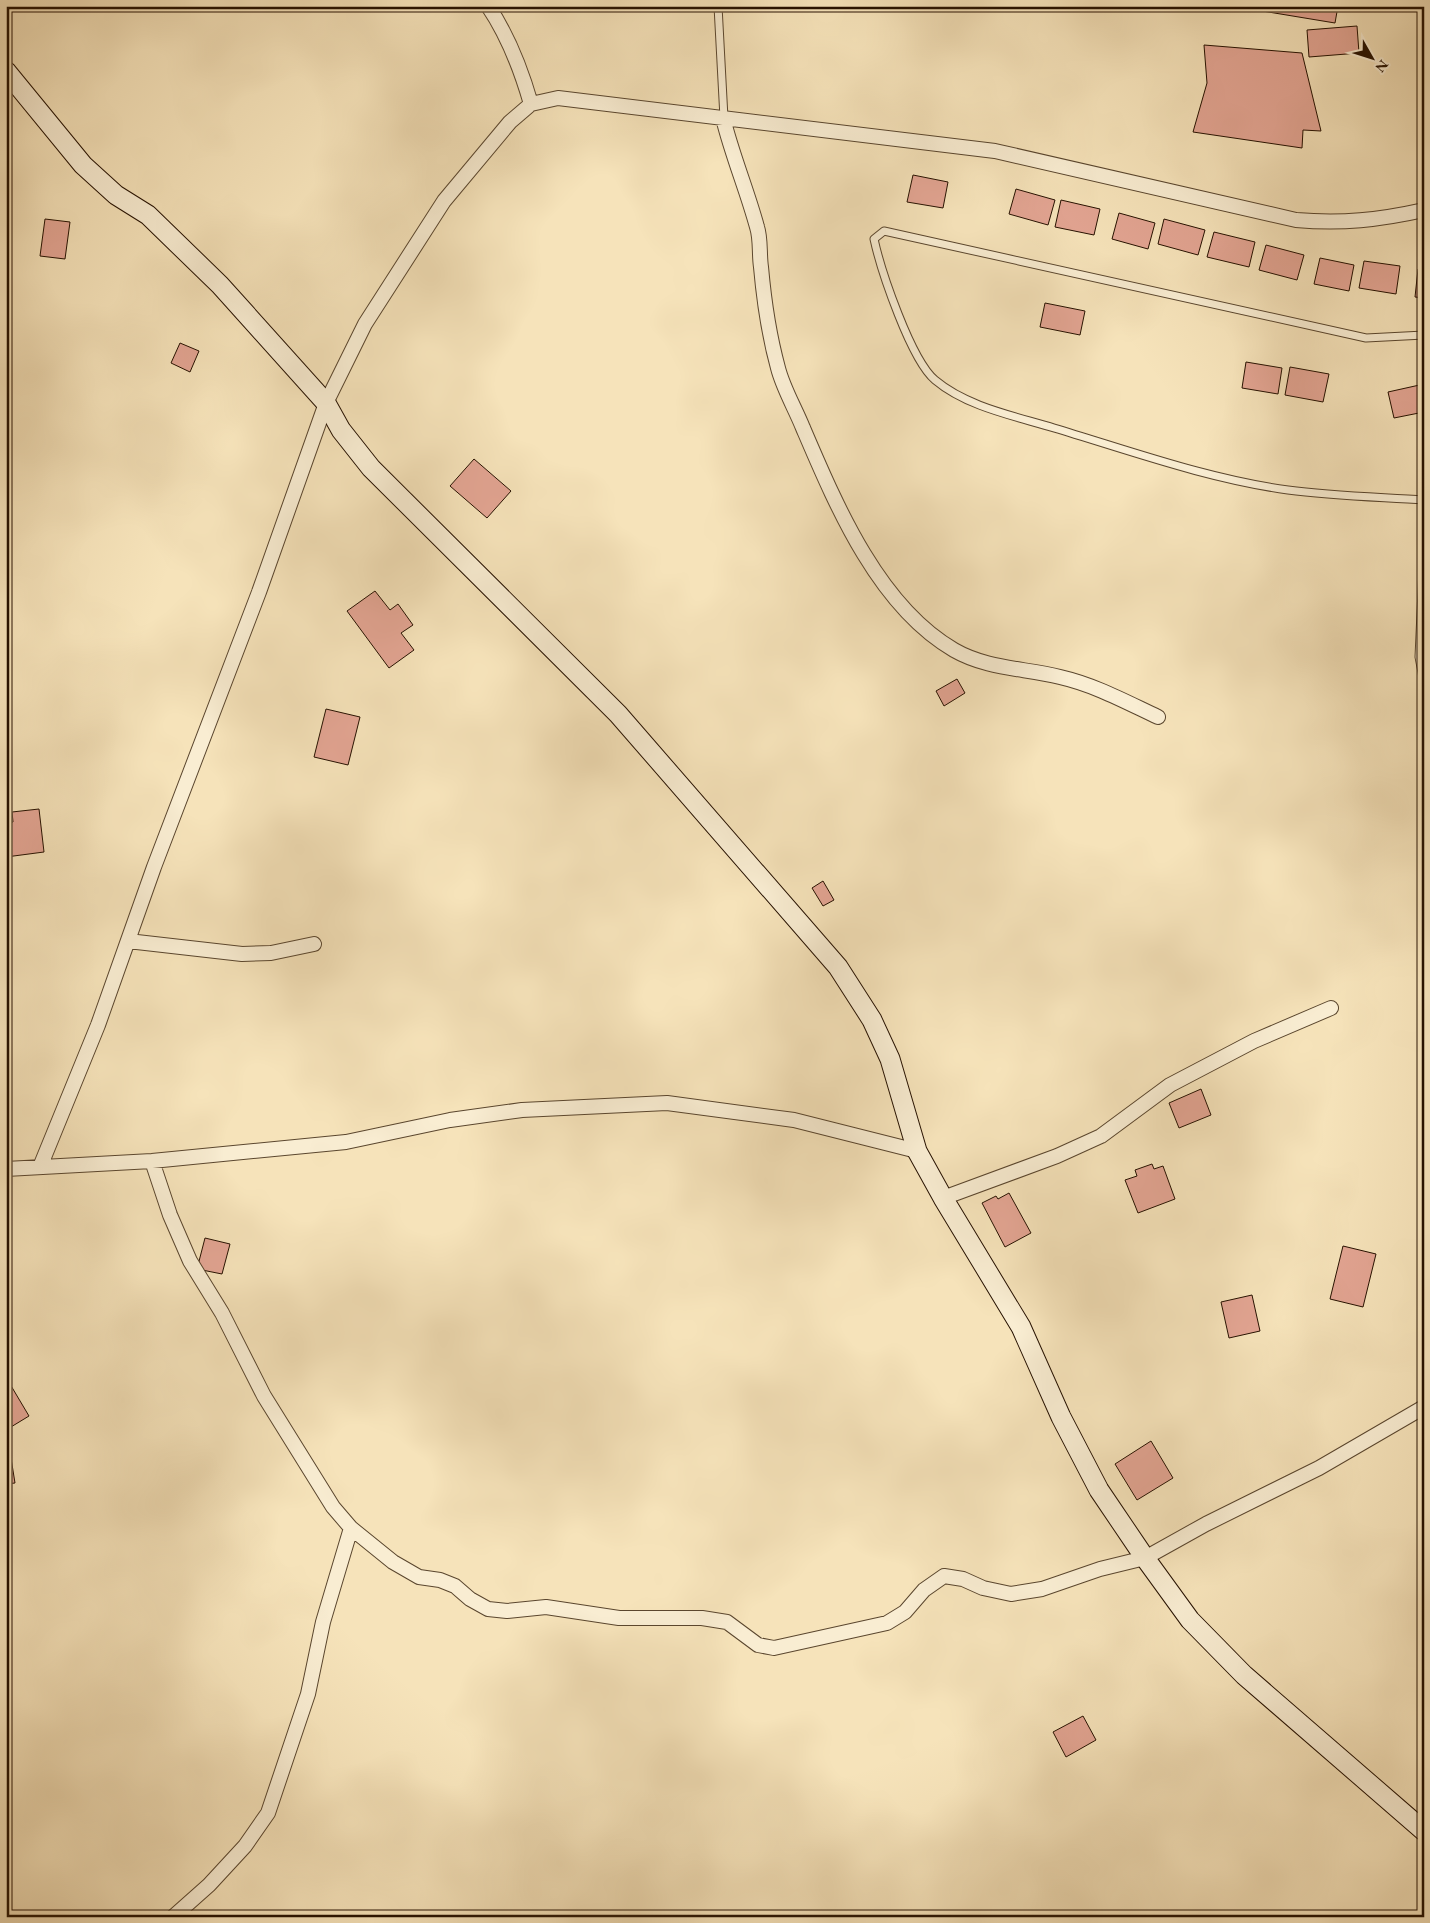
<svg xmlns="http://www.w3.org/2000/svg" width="1430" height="1923" font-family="'EB Garamond',serif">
  <rect width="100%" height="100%" fill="#f6e3ba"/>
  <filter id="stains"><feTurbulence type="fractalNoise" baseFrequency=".004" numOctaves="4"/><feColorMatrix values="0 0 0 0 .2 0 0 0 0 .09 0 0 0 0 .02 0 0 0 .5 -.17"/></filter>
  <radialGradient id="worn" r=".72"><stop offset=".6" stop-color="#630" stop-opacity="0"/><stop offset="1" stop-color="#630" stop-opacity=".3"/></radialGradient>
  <path fill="#e3a593" stroke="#261100" d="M1232,6H1338L1335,23Z
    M1357,26L1359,53L1309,57L1307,30Z
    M1204,45L1302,53L1321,131L1303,130L1302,148L1193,132L1207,83Z
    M913,175L948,182L943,208L907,202Z
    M1016,189L1055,200L1048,225L1009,214Z
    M1061,200L1100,209L1094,235L1055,227Z
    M1119,213L1155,223L1148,249L1112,239Z
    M45,219L70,222L65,259L40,256Z
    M1164,219L1205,230L1198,255L1158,244Z
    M1214,232L1255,242L1249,267L1207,257Z
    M1266,245L1304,255L1297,280L1259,270Z
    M1320,258L1354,265L1349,291L1314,284Z
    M1364,261L1400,266L1396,294L1359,288Z
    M1418,269L1424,270V298L1415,297Z
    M1045,303L1085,311L1080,335L1040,327Z
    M180,343L199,351L190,372L171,363Z
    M1246,362L1282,368L1278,394L1242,388Z
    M1290,367L1329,374L1323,402L1285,395Z
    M1424,384V412L1394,418L1388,392Z
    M474,459L511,491L487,518L450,486Z
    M375,591L390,610L398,604L413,625L401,633L414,650L389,668L347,611Z
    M957,679L965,693L944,706L936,691Z
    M326,709L360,717L348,765L314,757Z
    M39,809L44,852L6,857V823L13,822L12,812Z
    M823,881L834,900L823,906L812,888Z
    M1201,1089L1211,1115L1179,1128L1169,1103Z
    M1152,1164L1154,1169L1163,1166L1175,1199L1138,1213L1125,1180L1137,1176L1135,1170Z
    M1009,1193L1031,1233L1005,1247L982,1203L996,1196L998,1199Z
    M205,1238L230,1244L222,1274L197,1269Z
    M1343,1246L1376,1254L1363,1307L1330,1299Z
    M1252,1295L1260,1331L1229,1338L1221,1302Z
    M7,1379L29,1416L6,1430V1380Z
    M1151,1441L1173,1478L1137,1500L1115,1464Z
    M10,1452L15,1483L6,1484V1453Z
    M1083,1716L1096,1740L1066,1757L1053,1732Z"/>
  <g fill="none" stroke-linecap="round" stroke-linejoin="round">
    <defs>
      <path id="lane" d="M718,6L724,118
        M1424,335L1366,338L884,231L874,239C881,271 911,360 935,380C967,407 1015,416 1054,428C1131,451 1208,479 1288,490C1332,496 1379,497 1424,500
        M1424,546L1419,657L1424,683"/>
      <path id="street" d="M488,6C509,37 521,69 531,104
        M723,118C732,155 747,190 757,227C761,239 759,254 761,267C764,301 769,335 778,368C783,388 795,408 803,428C836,505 878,606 954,650C987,669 1024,668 1060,677C1095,685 1126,702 1158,717
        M128,941L242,954L271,953L314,944
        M152,1161L170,1215L190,1261L222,1313L264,1396L333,1507L351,1528L393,1562L419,1577L440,1580L455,1586L470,1599L488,1609L507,1611L546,1607L619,1618H702L727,1622L758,1645L774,1648L887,1623L905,1612L924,1590L944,1576L963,1579L983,1588L1011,1594L1042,1589L1100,1569L1145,1558L1206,1524L1319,1468L1424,1407
        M40,1167L98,1025L154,867L259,592L326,403L365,324L444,201L510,122L531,104L558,98L995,151L1296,220C1342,224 1379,220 1424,210
        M6,1169L152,1161L346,1142L450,1120L522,1110L667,1103L794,1120L917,1151
        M943,1198L1057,1156L1101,1136L1170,1085L1254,1041L1331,1008
        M173,1917L209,1885L245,1846L268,1813L308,1694L323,1622L351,1528"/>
      <path id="secondary" d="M6,71L83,165L116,195L148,215L220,285L326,403L341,430L371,468L618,714L838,967L872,1020L890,1059L917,1151L943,1198L1021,1327L1061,1417L1099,1490L1145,1558L1190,1620L1244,1675L1424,1831"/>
    </defs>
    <use href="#lane" stroke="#5a462e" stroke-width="9"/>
    <use href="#street" stroke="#5a462e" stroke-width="16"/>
    <use href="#secondary" stroke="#261100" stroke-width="21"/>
    <use href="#lane" stroke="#f9edd2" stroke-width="7"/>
    <use href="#street" stroke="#f9edd2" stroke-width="14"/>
    <use href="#secondary" stroke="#f9edd2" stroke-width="19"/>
  </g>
  <rect width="1430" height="1923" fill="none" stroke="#f6e3ba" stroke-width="25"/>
  <rect x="8" y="8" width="1415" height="1908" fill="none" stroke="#261100" stroke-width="2.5"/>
  <rect x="12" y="12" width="1405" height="1898" fill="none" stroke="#261100"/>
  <g transform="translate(1372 58) rotate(129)" stroke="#f9edd2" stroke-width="4" paint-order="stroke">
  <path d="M0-4L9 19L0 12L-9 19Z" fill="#261100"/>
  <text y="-8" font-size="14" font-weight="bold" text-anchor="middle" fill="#261100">N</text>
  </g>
  <rect width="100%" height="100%" filter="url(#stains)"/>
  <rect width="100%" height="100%" fill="url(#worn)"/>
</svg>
